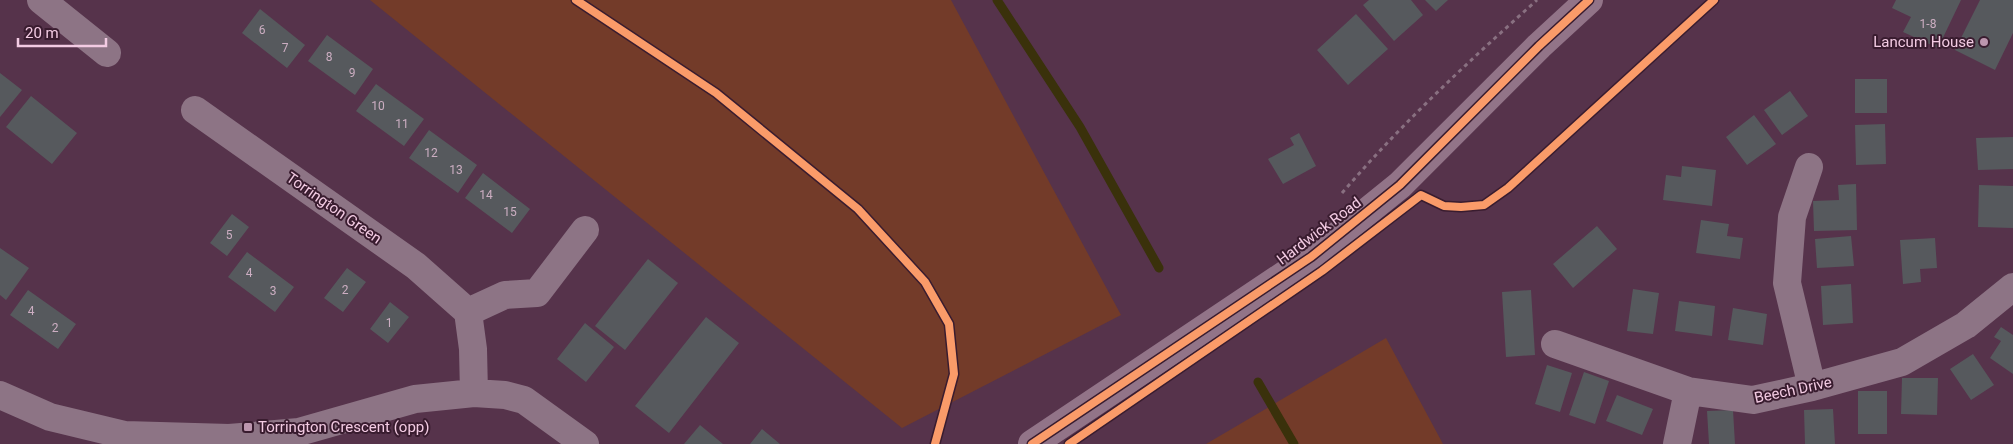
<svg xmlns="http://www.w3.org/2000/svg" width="2013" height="444" font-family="Roboto,sans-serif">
  <rect width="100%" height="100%" fill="#56334b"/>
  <path fill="#733b29" d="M370,0H951L1121,315L902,428Z
    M1386,338L1443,444H1206Z"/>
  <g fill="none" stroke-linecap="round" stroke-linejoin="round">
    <path stroke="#3a310b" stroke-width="9" d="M997,0L1080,127L1159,268
      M1258,382L1294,444"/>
  </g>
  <path fill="#56595d" d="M1369,0H1411L1423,15L1394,41L1363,5Z
    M1425,0H1448L1436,11Z
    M1896,0H1961L1938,48L1903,32L1911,17L1892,8Z
    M1980,0H2013V33L1995,70L1955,50Z
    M260,9L305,45L287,68L242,33Z
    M1356,14L1388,49L1348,85L1317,50Z
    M327,35L373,69L355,95L308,61Z
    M0,73L22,90L0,117Z
    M1855,79H1887V113H1855Z
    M376,84L424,119L404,146L356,111Z
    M1790,91L1808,116L1782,135L1764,110Z
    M31,96L77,133L52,164L6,127Z
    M1754,115L1776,144L1747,165L1726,137Z
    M1885,124L1886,164L1856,165L1855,125Z
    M429,130L477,165L458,193L409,158Z
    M1299,133L1316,166L1283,184L1268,159L1294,145L1290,138Z
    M2013,137V169L1978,170L1976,138Z
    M1682,166L1716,170L1712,206L1663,200L1666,175L1681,177Z
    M483,173L530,209L512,233L465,198Z
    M1856,184L1857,230L1814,231L1813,201L1839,200L1838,185Z
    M1979,185L2013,186V228L1978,227Z
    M232,214L249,227L227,256L210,243Z
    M1701,220L1729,224L1727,236L1743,238L1740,259L1696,253Z
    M1597,226L1617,249L1573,288L1553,264Z
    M1851,236L1854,266L1817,268L1815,239Z
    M1935,238L1937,268L1920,269L1921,282L1903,284L1900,240Z
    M0,248L29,268L6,300L0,295Z
    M247,252L294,287L275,312L228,277Z
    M648,259L678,283L625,350L595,326Z
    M347,268L366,282L343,312L324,298Z
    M1851,284L1853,323L1823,325L1821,286Z
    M1633,289L1659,293L1653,334L1627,331Z
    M28,290L76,324L58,349L10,315Z
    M1531,290L1535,355L1506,357L1502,292Z
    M1679,301L1715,306L1712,336L1675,331Z
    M390,302L409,317L388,343L370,329Z
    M1733,308L1767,314L1763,345L1728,340Z
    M706,317L739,343L669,433L635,406Z
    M585,323L614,347L586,382L557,359Z
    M2001,327L2013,335V374L1990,358L2001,341L1994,337Z
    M1973,354L1994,385L1971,400L1950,369Z
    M1547,365L1572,373L1560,412L1535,404Z
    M1584,372L1609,381L1595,424L1569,415Z
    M1902,378H1938L1937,415L1901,414Z
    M1858,391H1887V434H1858Z
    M1617,395L1653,409L1642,435L1606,421Z
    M1833,409L1835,444H1805L1804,410Z
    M1733,410L1735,444H1709L1707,411Z
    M700,425L723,444H684Z
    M762,429L780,444H750Z"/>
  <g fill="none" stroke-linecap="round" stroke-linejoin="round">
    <path stroke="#897081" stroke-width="3" stroke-dasharray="4 4" stroke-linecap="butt" d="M1342,193C1402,123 1469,61 1537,0"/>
    <path stroke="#8d7485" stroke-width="28" d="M41,0L107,53
      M195,110L416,266L468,312L473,349L474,393
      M1809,167L1792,217L1787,283L1812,387
      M468,312L505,295L537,293L585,230
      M1555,344L1688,391L1753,400L1812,387L1902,362L1966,325L2013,287
      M0,395L50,417L125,435L229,438L299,432L415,399L474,393L505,395L524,400L585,444
      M1677,444L1688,391"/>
    <path stroke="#927488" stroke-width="28" d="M1032,444L1311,257L1400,185L1539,46L1589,0"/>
    <defs>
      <path id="cycleway" d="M576,0L716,93L858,209L925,282L949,324L954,374L935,444
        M1032,444L1311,257L1400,185L1539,46L1589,0
        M1069,444L1322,271L1421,195L1444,206L1461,207L1484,205L1508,188L1714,0"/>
    </defs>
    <use href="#cycleway" stroke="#391c2f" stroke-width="11"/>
    <use href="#cycleway" stroke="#fa9b69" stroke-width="8"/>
  </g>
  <g fill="#bc96ae" stroke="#391c2f" stroke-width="2">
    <circle cx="1984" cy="42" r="5"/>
    <rect x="243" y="422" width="10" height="10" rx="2.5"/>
  </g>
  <g text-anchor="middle" stroke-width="4" stroke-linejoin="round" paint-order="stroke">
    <g font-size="12" fill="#ccaec2">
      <text x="1928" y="28">1-8</text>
      <text x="262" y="34">6</text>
      <text x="285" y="52">7</text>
      <text x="329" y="61">8</text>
      <text x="352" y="77">9</text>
      <text x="378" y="110">10</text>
      <text x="402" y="128">11</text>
      <text x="431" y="157">12</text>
      <text x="456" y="174">13</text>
      <text x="486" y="199">14</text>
      <text x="510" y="216">15</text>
      <text x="229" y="239">5</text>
      <text x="249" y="277">4</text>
      <text x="345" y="294">2</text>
      <text x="273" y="295">3</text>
      <text x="31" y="315">4</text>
      <text x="389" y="327">1</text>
      <text x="55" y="332">2</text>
    </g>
    <g font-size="15" fill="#f3cbe3" stroke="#391c2f" text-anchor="end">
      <text x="1974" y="47">Lancum House</text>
      <text x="258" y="432" text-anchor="start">Torrington Crescent (opp)</text>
    </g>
    <g font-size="15" fill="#f3cbe3" stroke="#391c2f">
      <text transform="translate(334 208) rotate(35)" y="5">Torrington Green</text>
      <text transform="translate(1319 231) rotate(-37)" y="5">Hardwick Road</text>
      <text transform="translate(1793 390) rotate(-12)" y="5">Beech Drive</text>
    </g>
  </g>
  <path d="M18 38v8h88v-8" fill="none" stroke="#f3cbe3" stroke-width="2.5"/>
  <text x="25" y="38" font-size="15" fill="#f3cbe3" stroke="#391c2f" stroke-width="4" paint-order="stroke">20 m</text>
</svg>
